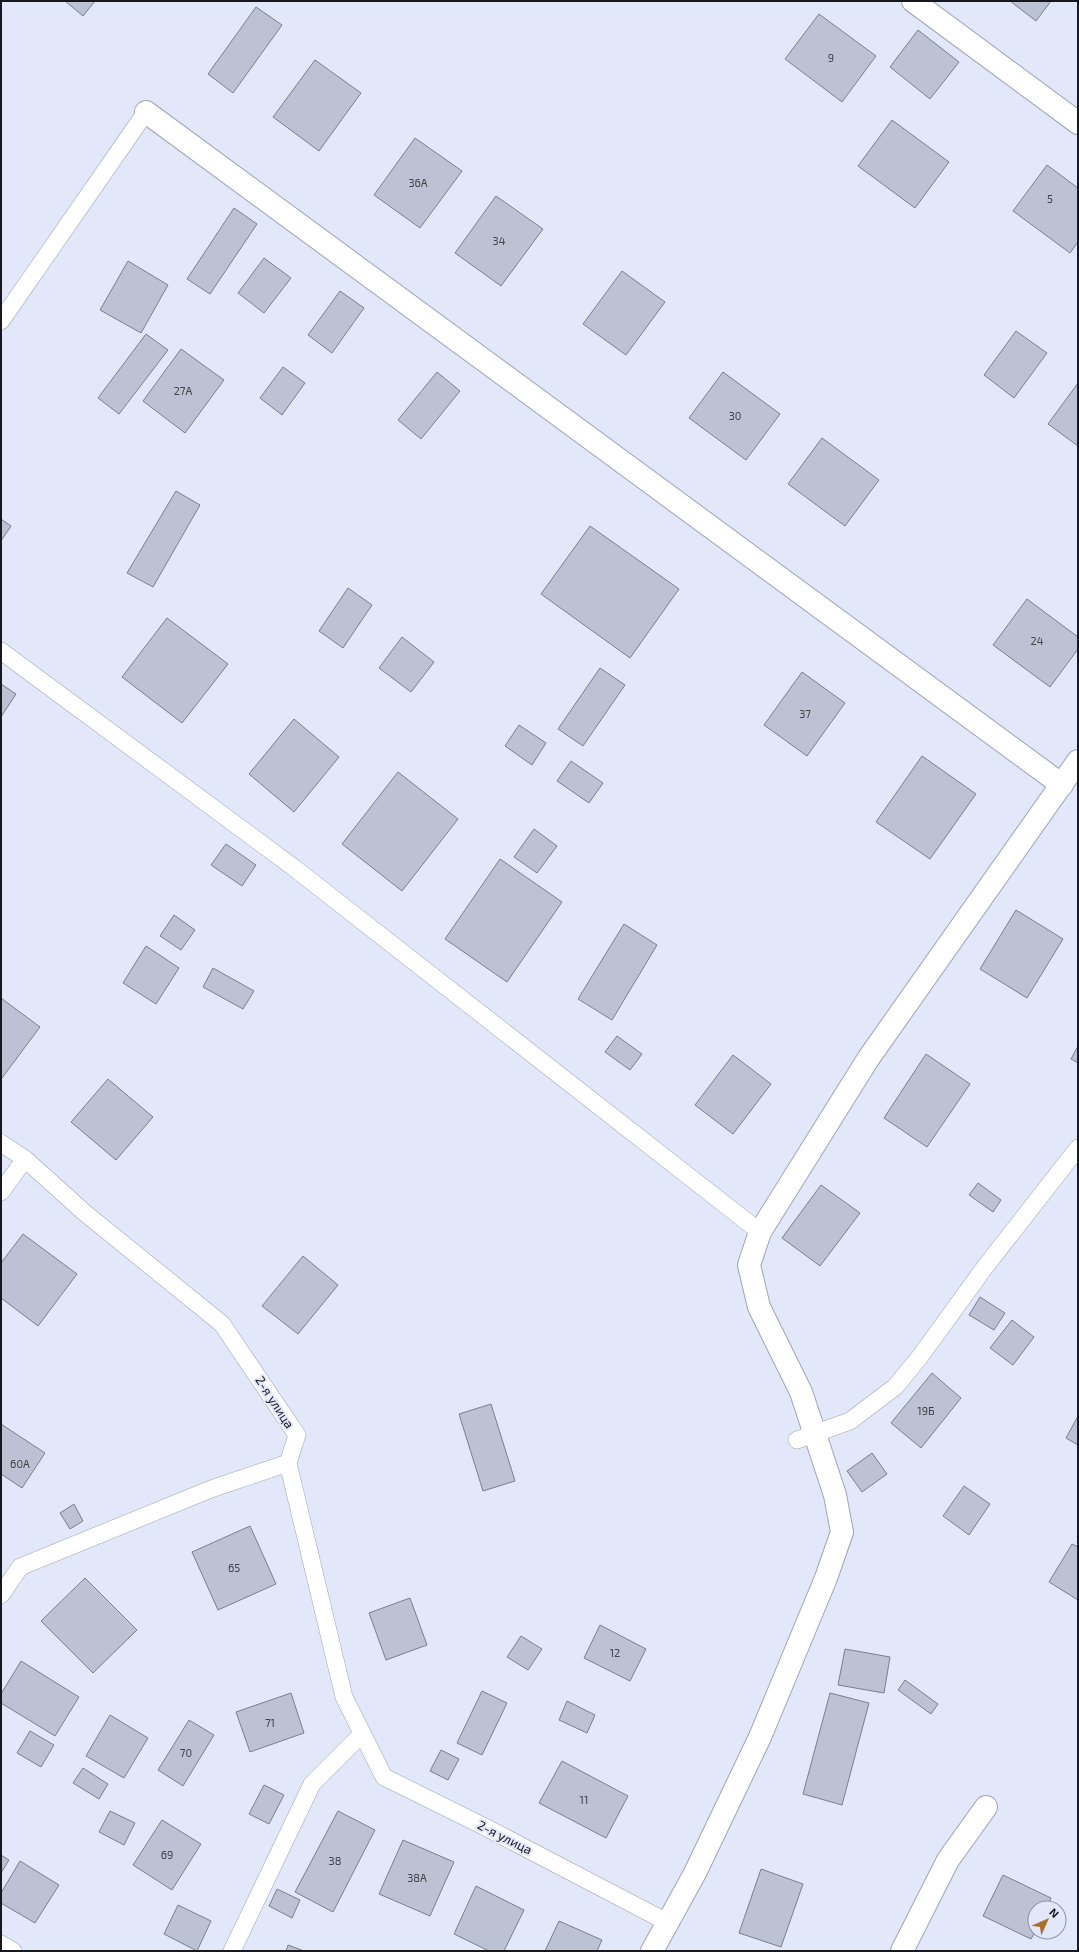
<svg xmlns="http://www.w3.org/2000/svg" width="1079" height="1952" font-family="'Exo 2',sans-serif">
  <rect width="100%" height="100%" fill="#e3e7fa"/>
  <path fill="#bcc1d3" stroke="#7a7e8f" d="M65,1H95L83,16Z
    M1010,1H1051L1036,21Z
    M256,7L282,25L233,93L208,74Z
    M819,14L876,56L842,102L785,59Z
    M918,30L959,62L930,99L890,67Z
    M315,60L361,93L319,151L273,117Z
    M892,120L949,162L915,208L858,166Z
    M415,138L462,171L420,228L374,195Z
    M1047,165L1078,188V242L1070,253L1013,211Z
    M496,196L543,229L501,286L455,253Z
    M234,208L257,224L210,294L187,279Z
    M264,258L291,278L264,313L238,293Z
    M128,261L168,285L141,333L100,310Z
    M622,271L665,302L626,355L583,324Z
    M340,291L364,308L332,353L308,335Z
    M1016,331L1047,353L1014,398L984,375Z
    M146,334L168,350L119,414L98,398Z
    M181,349L224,380L185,433L143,401Z
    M283,367L305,383L282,415L260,398Z
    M437,372L460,391L421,439L398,420Z
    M723,372L780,414L746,460L689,418Z
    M1078,383V446L1048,424Z
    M822,438L879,480L845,526L788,484Z
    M176,491L200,505L153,587L127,573Z
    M1,519L11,526L1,541Z
    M590,526L679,589L630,658L541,594Z
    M348,588L372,605L343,648L319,631Z
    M1027,599L1078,637V649L1050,687L993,645Z
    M167,618L228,664L182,723L122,677Z
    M402,637L434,662L411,692L379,668Z
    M600,668L625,685L583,746L558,729Z
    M802,672L845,703L807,756L764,725Z
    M1,684L16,694L1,717Z
    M294,719L339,757L294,812L249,774Z
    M519,725L546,743L532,765L505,746Z
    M922,756L976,794L930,859L876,822Z
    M571,761L603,783L589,803L557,781Z
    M398,772L458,819L402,891L342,844Z
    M534,829L557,846L537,873L514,857Z
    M226,844L256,865L242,886L211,865Z
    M500,859L562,902L507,982L445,939Z
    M1016,910L1063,939L1027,998L980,969Z
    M174,915L195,930L181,950L160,936Z
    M624,924L657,945L612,1020L578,999Z
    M146,946L179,968L156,1004L123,983Z
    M213,968L254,991L243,1009L203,987Z
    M1,998L40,1027L2,1078L1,1077Z
    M617,1036L642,1054L630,1070L605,1052Z
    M1078,1046V1063L1071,1059Z
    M926,1054L970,1084L927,1147L884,1118Z
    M733,1055L771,1084L733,1134L695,1105Z
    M108,1079L153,1117L116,1160L71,1122Z
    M978,1183L1001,1200L993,1212L969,1195Z
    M821,1185L860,1213L820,1266L782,1238Z
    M23,1234L77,1274L38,1326L1,1298V1263Z
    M303,1256L338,1285L298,1334L262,1306Z
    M980,1297L1005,1313L994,1330L969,1315Z
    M1012,1320L1034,1337L1013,1365L990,1348Z
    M932,1373L961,1398L921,1448L891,1423Z
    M491,1404L515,1481L483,1491L459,1414Z
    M1078,1416V1445L1066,1438Z
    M1,1424L45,1453L22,1488L1,1474Z
    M872,1453L887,1474L862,1492L847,1471Z
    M964,1486L990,1504L969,1535L943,1516Z
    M74,1504L83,1521L70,1529L60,1513Z
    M250,1526L276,1584L218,1610L192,1552Z
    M1072,1544L1078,1547V1600L1049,1582Z
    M85,1578L137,1630L93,1673L41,1621Z
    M410,1598L427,1645L386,1660L369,1613Z
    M600,1625L646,1649L630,1681L584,1658Z
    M521,1636L542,1649L528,1670L507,1657Z
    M845,1649L890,1657L884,1693L838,1685Z
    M21,1661L79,1697L55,1736L1,1703V1694Z
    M905,1680L938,1704L931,1714L898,1690Z
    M482,1691L507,1703L482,1755L457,1743Z
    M291,1693L304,1733L250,1752L236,1712Z
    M830,1693L869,1703L842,1805L803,1794Z
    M567,1701L595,1715L587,1733L559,1720Z
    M110,1715L148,1738L124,1778L86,1756Z
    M189,1720L214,1735L183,1786L158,1770Z
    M30,1731L54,1745L41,1767L17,1753Z
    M441,1750L459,1759L448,1780L430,1771Z
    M562,1761L628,1796L606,1838L539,1803Z
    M83,1768L108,1784L99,1799L73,1783Z
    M264,1785L284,1795L269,1824L249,1814Z
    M110,1811L135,1823L124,1845L99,1832Z
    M338,1811L375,1830L333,1912L295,1892Z
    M162,1820L201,1844L172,1890L133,1865Z
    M403,1840L454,1862L430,1916L379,1894Z
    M1,1855L9,1860L1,1873Z
    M20,1861L59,1885L35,1923L1,1903V1893Z
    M761,1869L803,1884L781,1947L739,1933Z
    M1003,1875L1051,1898L1047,1908H1035V1932L1031,1939L983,1916Z
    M476,1886L524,1910L504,1951H489L454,1934Z
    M277,1889L300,1900L292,1918L269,1906Z
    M178,1905L211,1921L197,1951L164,1934Z
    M559,1921L602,1940L597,1951H545Z
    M288,1945L304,1951H286Z"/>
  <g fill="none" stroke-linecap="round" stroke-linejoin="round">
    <defs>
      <path id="lane" d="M1,321L146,112
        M1,651L293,867L760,1232
        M1,1143L25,1159L1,1192
        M25,1159L85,1213L222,1324L297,1435L288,1463L344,1697L384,1777L485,1827L667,1922
        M797,1440L850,1421L895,1387L919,1358L985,1267L1078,1148
        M1,1595L20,1567L211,1489L288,1463
        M1,1944L13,1951
        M232,1951L312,1784L362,1734"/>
      <path id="street" d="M913,1L1078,123
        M146,112L1062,785
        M652,1951L695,1873L760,1737L826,1578L842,1532L835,1495L801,1392L759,1307L749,1265L760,1232L868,1059L1078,761
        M902,1951L948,1860L986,1807"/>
    </defs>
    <use href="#lane" stroke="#9fa3b5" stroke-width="18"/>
    <use href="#street" stroke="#9fa3b5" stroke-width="24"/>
    <use href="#lane" stroke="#fff" stroke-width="17"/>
    <use href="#street" stroke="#fff" stroke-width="22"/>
  </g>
  <g text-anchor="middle" stroke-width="4" stroke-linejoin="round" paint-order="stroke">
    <g font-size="11" fill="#40424c">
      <text x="831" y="62">9</text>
      <text x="418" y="187">36А</text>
      <text x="1050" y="203">5</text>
      <text x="499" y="245">34</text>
      <text x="183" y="395">27А</text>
      <text x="735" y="420">30</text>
      <text x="1037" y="645">24</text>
      <text x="805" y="718">37</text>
      <text x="926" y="1415">19Б</text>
      <text x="20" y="1468">60А</text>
      <text x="234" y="1572">65</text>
      <text x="615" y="1657">12</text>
      <text x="270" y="1727">71</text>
      <text x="186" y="1757">70</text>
      <text x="584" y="1804">11</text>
      <text x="167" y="1859">69</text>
      <text x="335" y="1865">38</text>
      <text x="417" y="1882">38А</text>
    </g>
    <g font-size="13" fill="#17181f" stroke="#e3e7fa">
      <text transform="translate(275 1402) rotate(57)" y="5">2-я улица</text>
      <text transform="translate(505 1837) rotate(27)" y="5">2-я улица</text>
    </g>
  </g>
  <rect width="1079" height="1952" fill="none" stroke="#17181f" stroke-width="4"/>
  <g transform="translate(1047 1920) rotate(45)"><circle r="19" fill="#e3e7fa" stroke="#9194a2"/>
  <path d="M0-3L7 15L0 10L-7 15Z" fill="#aa7030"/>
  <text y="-6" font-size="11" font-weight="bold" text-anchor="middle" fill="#17181f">N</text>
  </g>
</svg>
